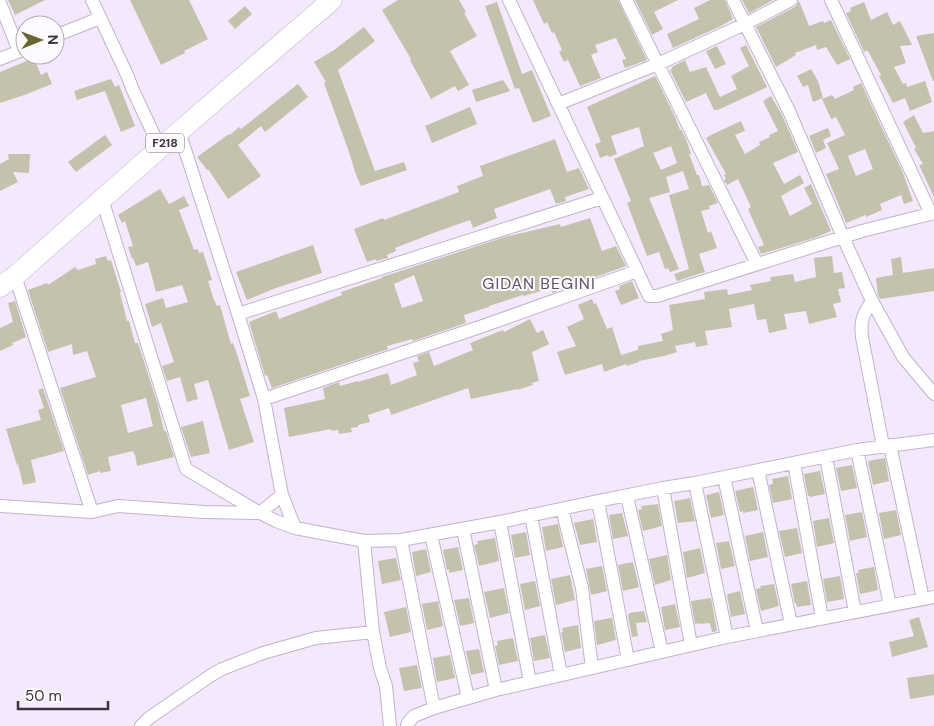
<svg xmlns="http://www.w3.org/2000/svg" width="934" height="726" font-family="'DM Sans',sans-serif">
  <rect width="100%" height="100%" fill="#f4e8fd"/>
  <path fill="#c4c2ac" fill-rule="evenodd" d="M8,0H45L15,15Z
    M130,0H189L208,39L184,51L185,53L161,65Z
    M398,0H459L466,12L464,13L477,36L450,51L469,85L458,91L455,86L431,99L410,60L411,59L382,10Z
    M533,0H618L647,60L625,68L622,60L626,59L616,38L595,45L598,52L591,55L601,78L580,86L568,60L564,62L559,52L562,50L554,32L552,33L547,22L544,24Z
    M635,0H678L654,12L663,29L652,35Z
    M710,0H725L733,19L721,26L673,48L667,34L699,19L694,8Z
    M742,0H773L749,13Z
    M799,1L809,26L823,21L824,23L831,20L850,59L837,65L826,47L817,50L816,45L795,53L796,55L776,67L756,27L795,7Z
    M497,2L522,74L532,70L551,116L533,123L519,88L515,89L485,6Z
    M864,2L871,20L887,12L893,25L900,21L912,45L900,46L906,63L894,67L903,84L906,83L907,87L925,81L932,102L910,111L905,98L893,103L879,76L881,75L869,53L867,50L864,52L846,13L851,11L850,8Z
    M245,6L252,14L235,29L228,21Z
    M364,27L375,41L338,70L375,171L404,162L407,170L361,186L355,172L349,152L324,83L326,82L314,62L334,50Z
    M934,33V81H933L916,36Z
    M746,45L767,87L718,110H714L706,93L686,102L670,70L672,69V67L685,60L690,72L706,67L720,97L737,89L731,76L749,66L740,48Z
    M717,46L726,64L715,69L706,51Z
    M34,58L41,75L47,72L52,84L27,94L0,103V72Z
    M811,69L818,81L823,98L813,102L808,85L803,87L797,76Z
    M655,76L675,117L680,130L681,129L686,139L691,154H689L697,175H699L702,186L709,185L718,203L709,206L710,209L701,211L708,233L711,231L717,248L699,254L705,272L677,281L674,274L689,269L669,195L689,189L683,171L666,177L670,192L649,198L679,269L670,272L668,268L665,269L659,252L647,256L627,203L631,201L614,159L644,146L639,127L611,136L617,154L609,157L608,155L600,158L595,144L601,142L587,107ZM671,146L677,163L661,170L653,153Z
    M111,79L115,87L119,85L135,126L121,132L105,91L77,100L74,91Z
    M503,80L510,91L476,102L472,90Z
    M861,83L903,173L913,201L904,204L901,195L880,204L882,210L866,217V215L846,223L826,174L839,169L827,143L845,135L836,117L831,119L822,99L832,95L835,99L854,90L853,87ZM865,149L873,169L856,176L848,156Z
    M298,84L308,97L265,132L261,126L238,145L261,176L228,199L208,169L207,170L197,157L229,134L230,135L239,127L241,129Z
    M771,96L782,115L798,152L773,163L784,184L800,175L804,183L781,196L790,216L812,204L804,188L811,184L831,231L817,237L761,254L758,247L764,245L748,209L751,207L738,179L727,185L724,180L726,179L724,175L726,174L706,138L713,134L741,121L745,131L735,135L745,154L760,145L759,142L770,137L769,135L778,131L763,101Z
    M470,107L477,124L432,143L425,126Z
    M914,115L923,133L934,131V197L919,165L923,164L914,149L916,148L903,122Z
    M828,128L831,136L823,140L826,148L816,153L809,136Z
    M105,135L112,145L76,172L68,162Z
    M555,139L567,172L579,168L589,189L565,197L566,201L556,204L550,189L494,209L497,218L473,228L470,220L436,232L395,248L396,251L387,255L388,258L376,261V259L367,262L354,229L383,218L384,220L459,192L457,186L483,176L480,166Z
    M8,154H30L29,173L13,172L18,182L0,191V164L9,159Z
    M160,189L169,204L184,196L189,206L179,210L194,250L198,249L199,253L203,252L212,280L208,281L214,300L217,306L220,305L231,344L233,343L237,354L250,396L240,399L254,442L229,450L208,380L194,384L198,399L187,402L180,377L167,381L162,366L174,362L161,323L152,327L145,304L163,298L166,308L188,302L182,285L156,292L148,262L136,266L133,258L132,259L128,247L133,246L125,221L122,223L118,215Z
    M590,218L602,251L616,246L626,266L552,293L551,288L524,296L523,295L489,306V307L464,315L466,323L413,341L412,339L387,346L388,349L272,388L267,375L265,376L249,322L276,311L279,319L342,295L341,292L382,278V277L505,237L560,224L561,227ZM414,275L423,301L402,308L394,284Z
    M313,245L322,273L276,288L247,300L236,272Z
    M106,256L108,261L111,260L121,292L120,293L127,321H129L135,343H138L158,405L164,431H166L174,457L137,466L135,454H134L133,451L108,457L111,471L100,473V471L88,475L60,388L96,377L87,351L73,355L72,344L48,352L28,290L47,283L48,285L75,267L78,270L96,264L95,259ZM146,398L153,426L128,433L121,405Z
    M832,256L834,273L842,272L845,288L838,289L841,302L833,304L837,317L809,324L806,311L784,314L787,329L769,333L766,319L757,320L754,304L729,309L732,327L705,331L708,345L696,347L695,342L675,346L677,352L664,356L639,361V362L626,366V364L604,372L602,364L565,375L557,352L576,346L567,327L584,319L578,305L592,299L594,304L596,303L607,329L612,327L621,355L638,350V346L663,341L661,334L673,330L669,305L705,299L704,292L727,289L728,295L752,290L750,285L771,281L770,277L793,274L795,282L816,277L814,258Z
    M901,257L903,273L934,268V291L880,299L878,295L876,278L893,275L891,259Z
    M632,281L639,298L621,305L615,291L620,289L619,286Z
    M15,301L26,337L12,343L13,345L0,351V328L13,322L8,303Z
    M530,319L537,333L543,330L549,344L532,352L539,381L532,383L533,385L517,390V389L471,399L468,388L391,415L389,408L368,415L370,422L358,425V427L351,428L352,432L339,434L338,430L331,431V429L289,437L284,408L325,399L323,388L339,382L340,386L358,381V382L388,373L391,385L417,375L413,363L419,361L417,356L429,352L434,366L473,350L470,343L503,330L504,332Z
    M43,388L64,451L31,460L36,482L23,485L18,464L17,465L6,429L41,420L38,410L44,408L38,390Z
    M203,421L210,453L191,457L181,427Z
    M885,458L889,481L873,485L868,461Z
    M852,465L857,488L841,491L836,468Z
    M820,471L825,494L810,497V496H808L804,474Z
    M788,476L792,499L773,503L769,485L773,484L772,479Z
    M753,487L758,510L743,513V511L740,512L735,491Z
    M719,492L724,515L711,518L706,495Z
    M690,498L695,521L678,523L674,501Z
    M658,504L662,526L643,531L638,510L642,509L641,506Z
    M896,510L901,535L884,539L879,513Z
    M862,512L867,537L850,541L845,515Z
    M622,513L628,536L613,539L609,515Z
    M829,518L834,543L817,547L813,521Z
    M593,519L597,542L580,545L574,523Z
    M558,524L563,547L546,551L542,527Z
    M797,528L802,553L785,557L779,531Z
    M526,532L530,555L515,558L511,535Z
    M763,532L768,557L750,561L745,536Z
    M495,538L499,561L479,566L474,545L478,544L477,541Z
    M729,541L735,566L721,569L716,543Z
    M458,547L463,570L449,573V569L447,570L443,550Z
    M700,548L705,573L687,578L683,552Z
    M426,549L431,572L416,576L412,552Z
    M667,555L671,580L655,585L649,559Z
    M396,558L401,580L382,584L378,561Z
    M633,562L639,587L623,591L618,565Z
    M602,566L607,591L591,595L586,569Z
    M874,567L878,590L860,594L856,573H859L858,570Z
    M570,575L575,600L556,605L551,579Z
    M840,576L844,599L827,602L823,579Z
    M535,581L540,606L525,610L520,584Z
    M807,581L811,605L797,607L796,603L795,604L791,584Z
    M774,584L779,606L761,611L756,589L761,588L760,586Z
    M504,588L509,613L490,618L484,592Z
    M740,591L745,614L731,617L727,595L728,594Z
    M469,598L474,623L460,626L454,600Z
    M711,598L717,631L712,632L710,623L699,624V623L695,624L691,601Z
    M438,601L443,626L427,630L422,604Z
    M675,604L680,627L665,630L661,607Z
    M406,607L411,632L390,637L384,612Z
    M644,611L647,622L636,623L638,636L632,637L628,615L629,614V613Z
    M919,617L928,647L892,657L889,642L914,636L909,620Z
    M612,618L616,640L597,645L594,621Z
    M578,625L581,648L565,652L561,632H563L562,628Z
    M545,635L550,658L534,661L530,638Z
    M513,638L518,661L499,665L495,646L498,645L497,641Z
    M479,649L484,672L471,675L466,651Z
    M450,655L455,678L437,682L433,658Z
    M417,665L422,688L404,691L399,668Z
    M934,674V695L910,699L907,678Z"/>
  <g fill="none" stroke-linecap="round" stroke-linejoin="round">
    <defs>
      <path id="minor" d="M92,0L128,77L132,88L160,148
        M509,0L649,296H657L862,231L934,213
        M626,0L757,264
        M733,0L789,111L843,237L872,301L903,357L934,394
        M831,0L931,214
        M0,3L19,51
        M55,36L100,18
        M0,59L25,49
        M558,104L658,64L745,24L791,0
        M179,131L238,314L264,399L282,495L295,528
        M102,199L186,469L260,513L276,521L295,528L364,541L401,540L500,522L598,501L663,488L695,483L857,450L934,440
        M15,276L92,512
        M872,301C863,315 860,319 862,337L883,446
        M238,314L602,198
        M264,399L480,327L637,271
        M890,445L923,599
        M857,450L890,605
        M826,457L855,612
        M794,463L822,618
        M758,470L791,624
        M724,477L757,631
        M695,483L727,637
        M663,488L691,645
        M627,496L662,652
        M598,501L628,660
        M0,506L92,512L118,506L204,512L260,513L282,495
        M562,509L582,588L592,668
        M531,515L561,675
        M500,522L530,682
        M463,529L496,690
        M431,535L468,698
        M401,540L434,708
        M364,541L373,632L380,668L386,686L390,726
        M141,726L149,718L210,676L222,669L263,653L316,638L373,632
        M407,726L408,723L414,716L434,708L496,690L727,637L934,597"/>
      <path id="primary" d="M0,287L15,276L160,148L332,0"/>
    </defs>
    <use href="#minor" stroke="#bfb4c8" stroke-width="14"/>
    <use href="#primary" stroke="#bfb4c8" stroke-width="21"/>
    <use href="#minor" stroke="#fff" stroke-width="12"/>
    <use href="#primary" stroke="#fff" stroke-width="20"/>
  </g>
  <g text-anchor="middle" stroke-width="4" stroke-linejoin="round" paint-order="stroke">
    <rect fill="#fcfafe" stroke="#757178" stroke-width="1" x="146" y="133.5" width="38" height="19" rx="4"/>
    <g font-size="12" font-weight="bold" fill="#3b363e">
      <text x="165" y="147">F218</text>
    </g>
    <g font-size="16" letter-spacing="1" fill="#5d5365" stroke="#fcfafe">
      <text x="539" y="289">GIDAN BEGINI</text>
    </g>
  </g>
  <g transform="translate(40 40) rotate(89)"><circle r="24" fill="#fcfafe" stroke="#afacb1"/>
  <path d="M0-4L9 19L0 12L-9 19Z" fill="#6a6431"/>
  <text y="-8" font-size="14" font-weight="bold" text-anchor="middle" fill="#3b363e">N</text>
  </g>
  <path d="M18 701v8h90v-8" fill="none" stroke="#3b363e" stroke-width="2.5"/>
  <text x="25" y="701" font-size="15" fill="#3b363e" stroke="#fcfafe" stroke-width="4" paint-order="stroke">50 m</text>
</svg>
